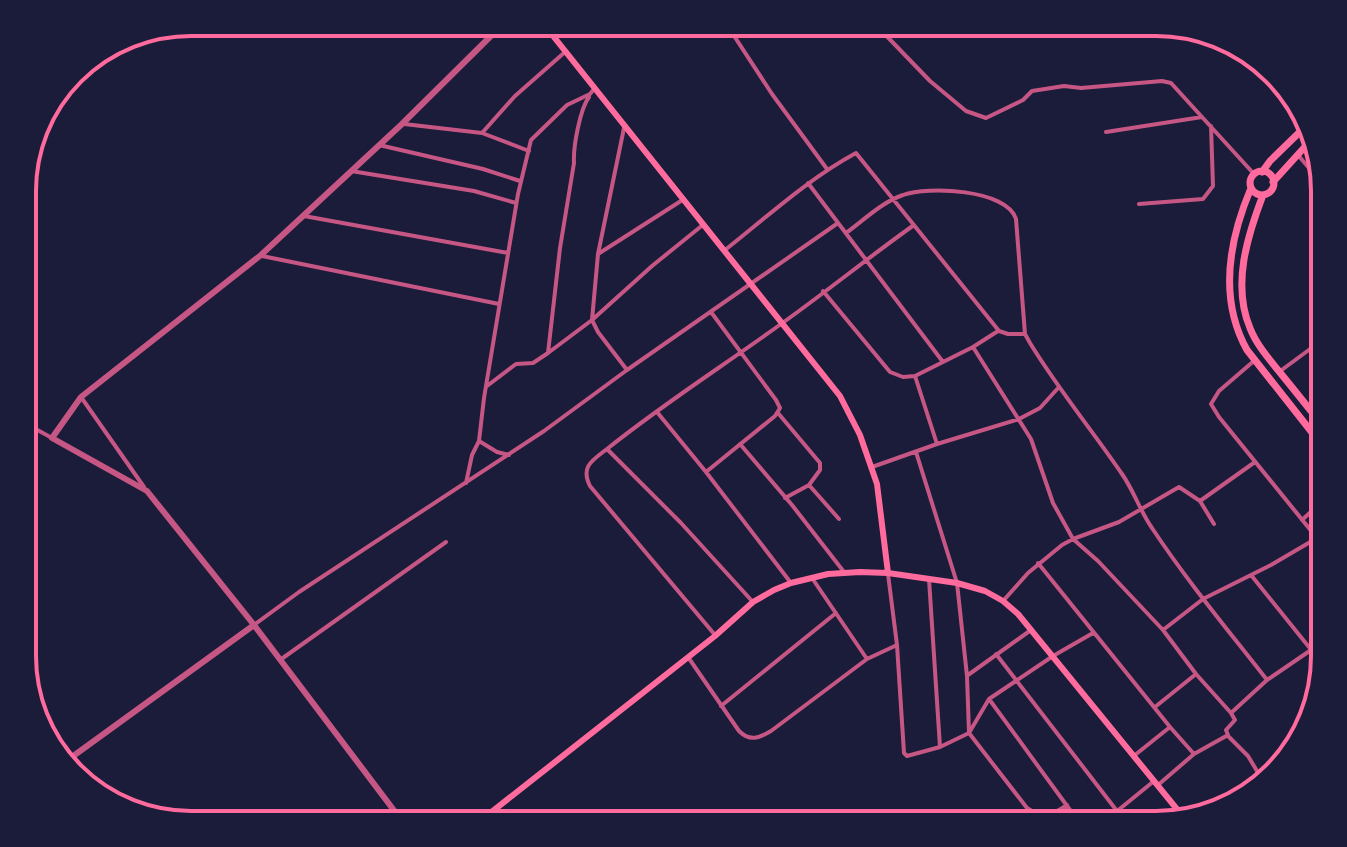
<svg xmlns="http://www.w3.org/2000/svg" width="1347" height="847" font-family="'PT Sans Narrow',sans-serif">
  <rect width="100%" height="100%" fill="#1b1b3a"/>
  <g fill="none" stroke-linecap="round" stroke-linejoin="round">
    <path stroke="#c65784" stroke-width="4" d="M725,22L772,94L827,169
      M810,22L813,29L826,22
      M873,22L930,81L966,111L986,118L1023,100L1032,91L1064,86L1081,88L1162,81L1171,83L1254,174
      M404,124L482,133L529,151
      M624,128L598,254L592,320L598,332L627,370
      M1106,132L1202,117
      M482,133L515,96L565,52
      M379,145L483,169L520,181
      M1298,155L1325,187
      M351,171L474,191L516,203
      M808,183L943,362
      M1139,204L1203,199L1213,186L1211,126
      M304,216L508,253
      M846,233C864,220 882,202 903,195C927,186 1007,189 1016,219L1025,334L1030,343C1058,389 1092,430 1122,474C1134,491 1140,511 1152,528C1187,581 1228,630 1267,680
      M725,250C768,216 808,179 856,153L999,331L1008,334H1025
      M598,254L684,199
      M262,256L499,304
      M823,291L890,372L903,377L915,376L973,347L1031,439L1053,503L1073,539L1098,561L1163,630L1196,674L1231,713
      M973,347L998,331
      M548,353L560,248L574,163C573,147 580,109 589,97
      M1255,360L1219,391L1211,404L1219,417L1325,548
      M1279,372L1325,338
      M915,376L937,444
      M487,386L516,364L533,363L548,353L592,320L652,266L704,224
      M81,397L144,487
      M657,412L706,472L791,583
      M778,413L820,463V470L809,485L839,519
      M23,422L52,438
      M479,441L497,452L509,455
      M740,444L792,505L844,572
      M607,449C593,460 580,466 590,486L715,635
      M916,452L957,583L967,676L969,733L1027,808C1044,820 1051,816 1067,805
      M872,467L937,444L1019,419L1040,408L1059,387
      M706,472L775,416L780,408L776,400L711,312
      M466,483L472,455L479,441L484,398L518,194L531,140L567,105L590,94L594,89
      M785,498L809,485
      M1200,501L1255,462
      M1302,520L1325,499
      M1038,563L1170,727L1194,754
      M888,574L897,645L904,753L907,756L940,747L969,733L989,699L1053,656L1093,633
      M1251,575L1325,667
      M812,578L867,659
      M929,579L940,747
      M1316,588L1325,597
      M752,601L681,523L607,449C663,404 723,366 781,324C826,292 869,257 914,225
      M1003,601L1028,573L1062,545L1073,539L1119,522L1179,487L1200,501L1214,524
      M254,625L299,592L544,431L627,370L838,223
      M1163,630L1203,599L1271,565L1317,538
      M996,654L1117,811
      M688,657L739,731C750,742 759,738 771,731L867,659L897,645
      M280,660L446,542
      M968,675L1031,630
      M989,699L1081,825
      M721,706L836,613
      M1155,707L1196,674
      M1228,736L1248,756L1263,781
      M1135,755L1170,727
      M1158,785L1194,754L1228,735L1226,730L1235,720L1231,713L1267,680L1311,650
      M1100,825L1154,781"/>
    <path stroke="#c65784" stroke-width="6" d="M65,762L254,625
      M405,825L254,625L147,491L52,438L81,397L261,255L402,124L505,22"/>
    <path stroke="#ff6b9d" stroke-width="6" d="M542,22L840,396L860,435L877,484L888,573
      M475,825L715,636L753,602L774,590L791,583L828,574L860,572L888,573L957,583L985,591L1003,601L1018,614L1185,819"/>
    <path stroke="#ff6b9d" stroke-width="7" d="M1250 183a12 12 0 1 1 24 0a12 12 0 1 1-24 0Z
      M1262,172L1270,161L1308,124
      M1273,182L1312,139
      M1251,188C1229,240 1218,298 1247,350L1325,449
      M1263,195C1247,237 1232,285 1250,328C1257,346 1270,360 1282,375C1296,392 1310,410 1325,428"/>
  </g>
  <path d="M0 0H1347V847H0ZM191 36H1156A155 155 0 0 1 1311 191V656A155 155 0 0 1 1156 811H191A155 155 0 0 1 36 656V191A155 155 0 0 1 191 36Z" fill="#1b1b3a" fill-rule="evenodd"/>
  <path fill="none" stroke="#ff6b9d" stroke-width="4" d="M191 36H1156A155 155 0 0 1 1311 191V656A155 155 0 0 1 1156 811H191A155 155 0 0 1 36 656V191A155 155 0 0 1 191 36Z"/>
</svg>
